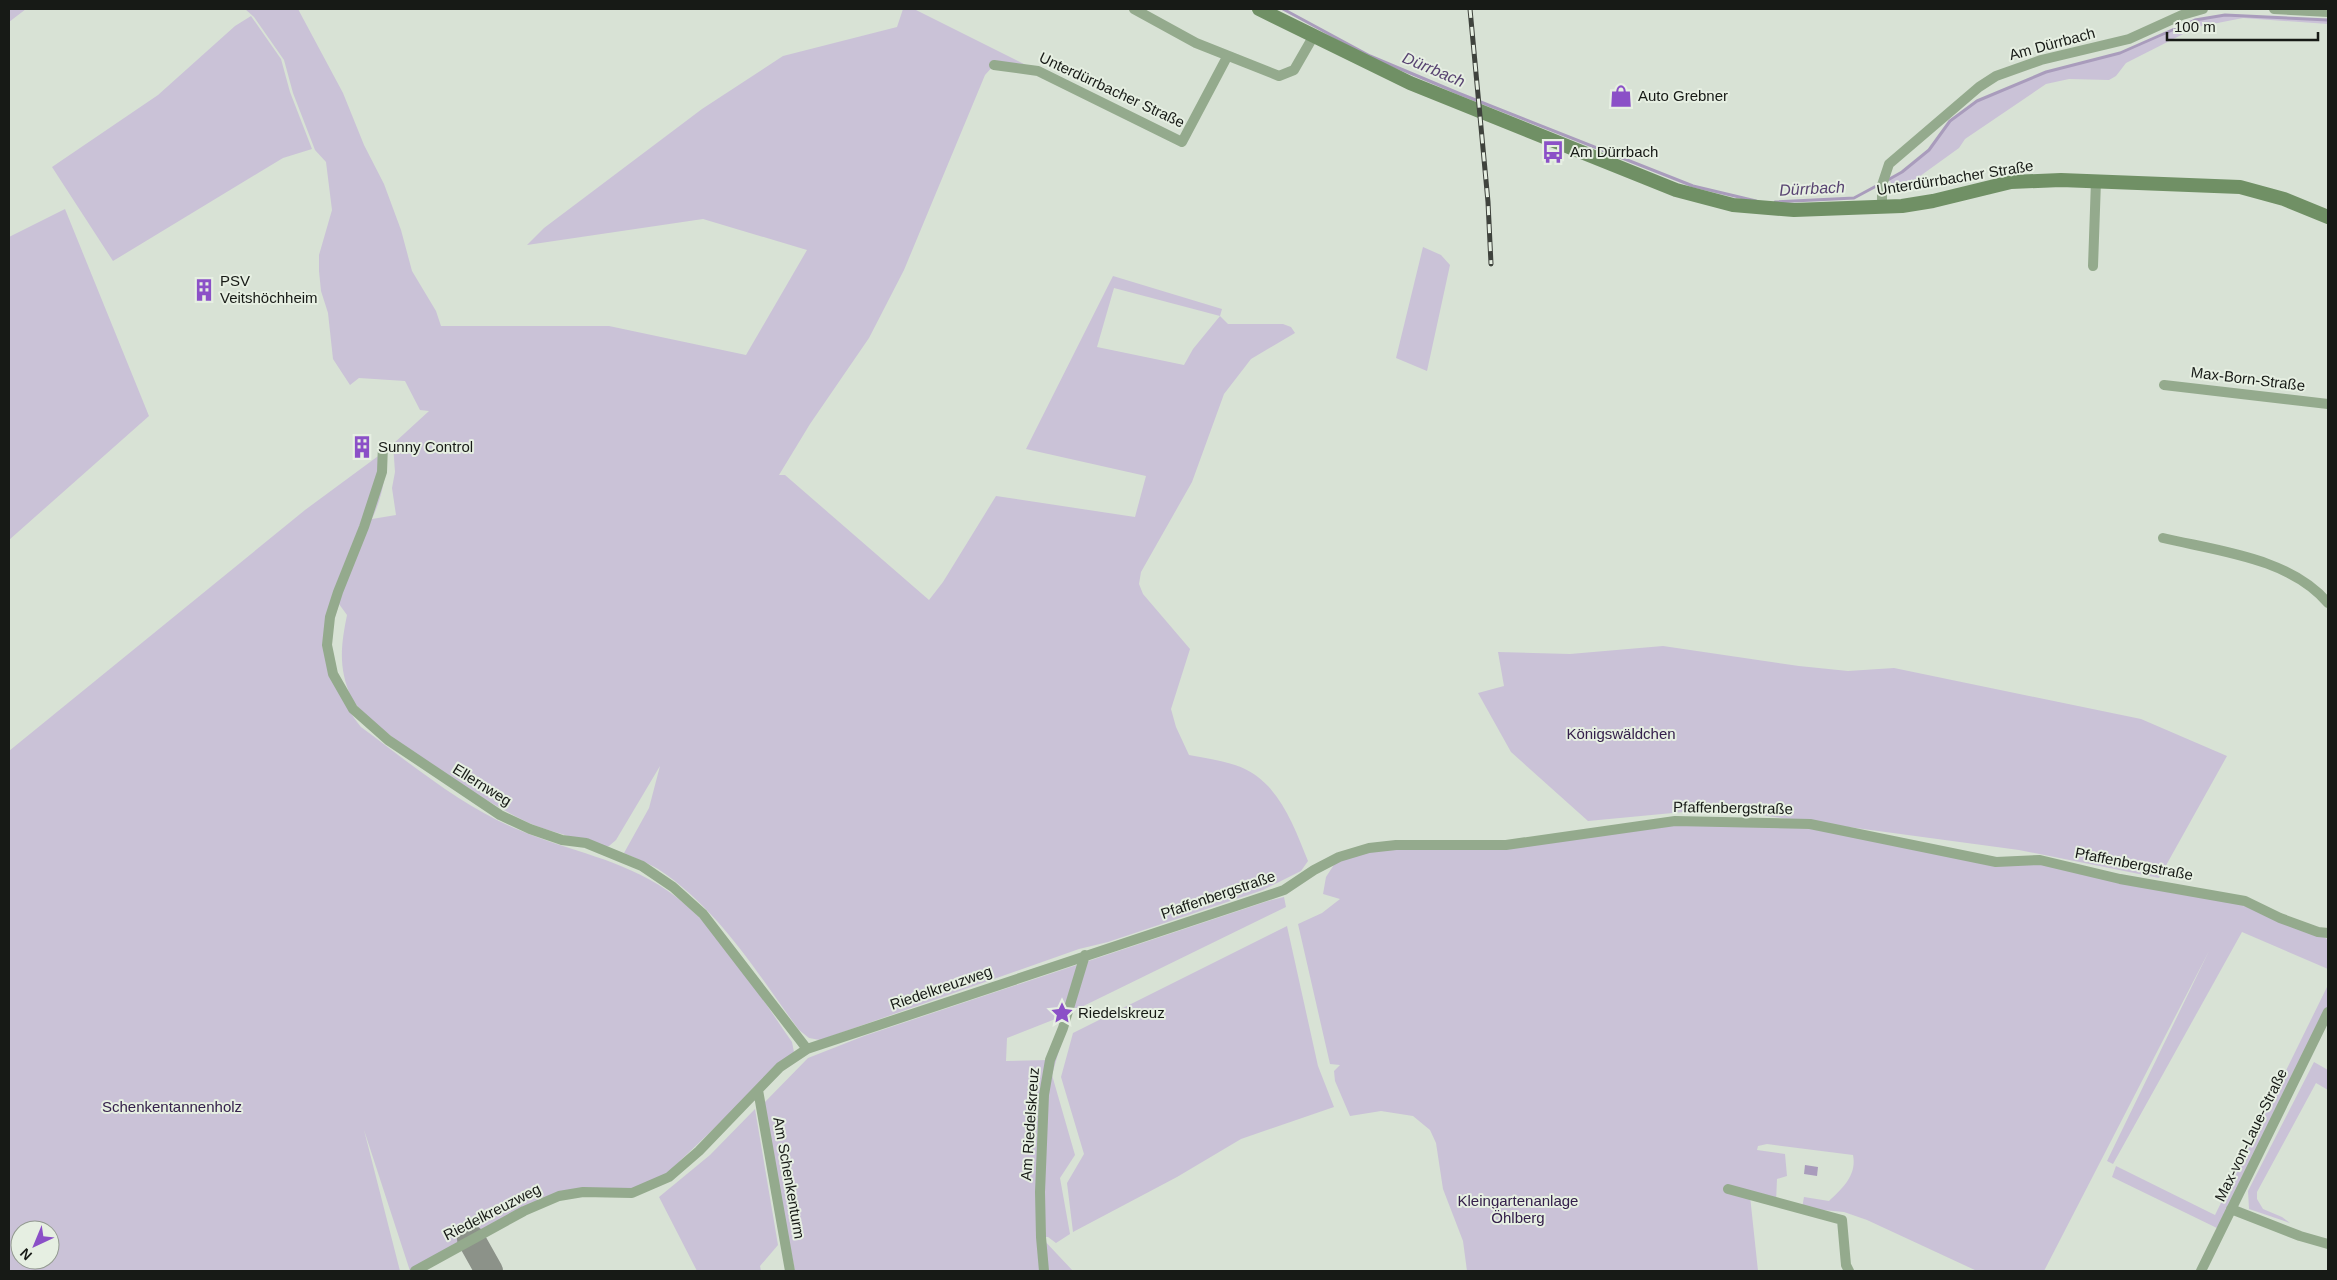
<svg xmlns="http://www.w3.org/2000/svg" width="2337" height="1280" font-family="Arial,sans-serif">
  <rect width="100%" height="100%" fill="#d8e2d5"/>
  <path fill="#cac2d7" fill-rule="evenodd" d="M9,9H26L9,22Z
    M245,9H298L343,93L364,145L384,184L401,230L412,271L436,311L441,326H609L746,355L807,250L703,219L527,245L544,228L702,109L783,56L897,27L903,9H914L1038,71L994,65L985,75L904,270L869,338L810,424L779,475H785L929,600L943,582L996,496L1135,517L1146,476L1026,449L1113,276L1222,309L1220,316L1228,324H1283L1291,327L1295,333L1251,359L1224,394L1192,482L1141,572L1139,584L1143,594L1190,649L1171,709L1176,727L1189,755C1205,758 1220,760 1235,765C1277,778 1293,824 1308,861L1301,871L1263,890L1108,942L1079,949L820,1040L809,1038L799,1030C757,973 719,909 658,869C648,863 635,858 624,853L649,808L660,766L616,840L609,846L603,848C581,838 557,834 534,825C500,812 365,727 351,697C338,667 341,645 347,615L339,604C337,612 333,621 331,630C326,665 339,700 361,727C408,762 464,808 519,830C571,852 620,858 668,891C720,927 756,991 792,1042L794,1052L661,1179L632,1193L559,1196L415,1271H410L364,1130L400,1271H9V751L305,510L385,451C387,475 382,497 372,519L396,515L392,488L395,472L393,444L429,411L420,410L405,381L359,378L350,385L333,359L328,313L321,291L319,271V255L332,210L326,162L315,150L293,93L284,60L254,17ZM1114,288L1220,316L1193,349L1184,365L1097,347ZM20,1230H50V1260H20Z
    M2225,15L2328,20V24L2243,18L2197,27L2126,63L2116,76L2109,80L2069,79L2046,84L1965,139L1959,148L1916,179L1893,187L1889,179L1902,172L1929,150L1950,121L1977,101L2046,72L2120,53L2195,20Z
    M251,16L281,59L290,92L312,149L283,158L113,261L52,167L158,95L235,26Z
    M65,209L149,416L9,540V237Z
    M1423,247L1441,255L1450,265L1427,371L1396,358Z
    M1663,646L1799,666L1848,671L1894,668L2141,719L2227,756L2159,878L2019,850L1715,809L1588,821L1511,752L1478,693L1504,686L1498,652L1570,654Z
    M1675,821L1810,824L1996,862L2040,860L2245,901L2318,932L2328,940V969L2242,932L2113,1164L2107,1161L2209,951L2044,1271H1977L1867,1220L1844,1212L1802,1208L1804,1197L1829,1201C1843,1188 1857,1175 1853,1155L1767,1144L1758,1146L1757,1150L1785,1154L1787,1176L1777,1179L1776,1202L1750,1196L1758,1271H1467L1463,1241L1443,1189L1436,1143L1430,1130L1413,1116L1381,1111L1350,1116L1335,1081L1334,1071L1340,1065L1330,1064L1298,924L1322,913L1340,899L1323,894L1326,877L1339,857L1369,848L1506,845Z
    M1284,897L1286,907L1063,1016L1007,1038L1006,1061L1050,1060L1060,1047L1052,1075L1075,1155L1060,1178L1070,1234L1056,1243L1048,1237H1041L1073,1271H795L762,1105L808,1058L864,1036L1268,901Z
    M1287,926L1318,1066L1334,1107L1241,1139L1177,1177L1073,1232L1067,1183L1084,1154L1061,1077L1073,1033Z
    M2328,985V1012L2221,1230L2112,1177L2116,1166L2215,1215Z
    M2314,1062L2328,1070V1090L2316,1083L2257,1192V1199L2263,1209L2282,1217L2290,1223L2249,1209L2248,1191Z
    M755,1109L778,1245L760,1266L761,1271H697L659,1197L710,1155Z"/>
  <path fill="#a99cbc" d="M1805,1165L1818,1167L1817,1176L1804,1174Z"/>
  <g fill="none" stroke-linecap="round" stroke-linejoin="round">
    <path stroke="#a99cbc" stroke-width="3" d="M1283,9L1370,56L1458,93L1693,186L1756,201
      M1886,181L1902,172L1929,150L1950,121L1977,101L2046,72L2120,53L2195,20L2225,15L2328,20
      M1775,202L1854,198L1880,184"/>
    <path stroke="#8c9289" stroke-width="28" d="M471,1239L489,1271"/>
    <path stroke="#94aa8d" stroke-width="10" d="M1134,9L1196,43L1279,76L1294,70L1313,37
      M2274,9L2328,12
      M994,65L1038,71L1182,142L1227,57
      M1882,207V185L1889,164L1979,87L1996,76L2041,60L2129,39L2182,15L2203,9
      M2093,266L2096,181
      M2164,385L2328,404
      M383,445L382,472L364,527L338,592L330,617L327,645L333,674L353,709L388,740L500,815L530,829L562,840L586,843L642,866L673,887L703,914L807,1049
      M2163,538C2218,551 2290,558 2328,603
      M758,1090L790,1271
      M1728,1189L1842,1220L1846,1265L1849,1271
      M2231,1209L2300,1236L2328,1244
      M415,1271L524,1211L559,1196L583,1192L632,1193L669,1177L699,1151L780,1067L807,1049L1284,890L1314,870L1339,857L1369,848L1396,845H1506L1675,821L1810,824L1996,862L2040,860L2120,879L2245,901L2280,918L2318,932L2328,933
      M1044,1271L1041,1237L1040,1192L1044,1095L1050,1060L1063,1028L1085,955
      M2201,1271L2328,1012"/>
    <path stroke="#709065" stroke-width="14" d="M1259,9L1410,83L1676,190L1733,205L1794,210L1902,206L1933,201L2011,182L2061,180L2240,187L2284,199L2328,217"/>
    <defs>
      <path id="rail" d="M1470,9L1488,202L1491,264"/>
    </defs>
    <use href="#rail" stroke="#3f433d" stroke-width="5"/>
    <use href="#rail" stroke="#e6efe2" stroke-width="3" stroke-dasharray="9" stroke-linecap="butt"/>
  </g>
  <defs>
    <symbol id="shop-bare" viewBox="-9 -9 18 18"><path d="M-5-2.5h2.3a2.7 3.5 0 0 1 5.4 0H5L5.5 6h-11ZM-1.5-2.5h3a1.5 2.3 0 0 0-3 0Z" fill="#8b50c7" stroke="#e6efe2" stroke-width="2.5" paint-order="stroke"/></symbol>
    <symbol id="bus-bare" viewBox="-9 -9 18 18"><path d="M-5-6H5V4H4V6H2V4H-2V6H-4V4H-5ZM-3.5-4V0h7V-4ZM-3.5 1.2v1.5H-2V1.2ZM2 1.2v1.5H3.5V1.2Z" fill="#8b50c7" stroke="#e6efe2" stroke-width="2.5" paint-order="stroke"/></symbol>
    <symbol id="building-bare" viewBox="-9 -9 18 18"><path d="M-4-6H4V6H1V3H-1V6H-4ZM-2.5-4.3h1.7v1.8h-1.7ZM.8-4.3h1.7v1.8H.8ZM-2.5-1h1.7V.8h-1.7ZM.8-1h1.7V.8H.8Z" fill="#8b50c7" stroke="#e6efe2" stroke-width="2.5" paint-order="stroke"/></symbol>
    <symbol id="sight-bare" viewBox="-9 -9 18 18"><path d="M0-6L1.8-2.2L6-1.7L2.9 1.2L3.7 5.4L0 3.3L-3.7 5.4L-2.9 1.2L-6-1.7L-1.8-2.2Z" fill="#8b50c7" stroke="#e6efe2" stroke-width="2.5" paint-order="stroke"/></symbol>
  </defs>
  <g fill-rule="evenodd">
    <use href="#shop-bare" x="1605" y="80" width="32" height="32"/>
    <use href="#bus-bare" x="1537" y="136" width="32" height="32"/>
    <use href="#building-bare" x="188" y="274" width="32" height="32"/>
    <use href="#building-bare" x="346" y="431" width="32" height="32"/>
    <use href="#sight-bare" x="1046" y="997" width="32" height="32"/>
  </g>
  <g text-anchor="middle" stroke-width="4" stroke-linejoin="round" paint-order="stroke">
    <g font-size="15" fill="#171a16" stroke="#e6efe2">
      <text transform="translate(2052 44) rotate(-15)" y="5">Am Dürrbach</text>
      <text transform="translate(1112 90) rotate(25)" y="5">Unterdürrbacher Straße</text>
      <text transform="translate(1955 178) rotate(-9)" y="5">Unterdürrbacher Straße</text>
      <text transform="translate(2248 379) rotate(7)" y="5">Max-Born-Straße</text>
      <text transform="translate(482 785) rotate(32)" y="5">Ellernweg</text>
      <text transform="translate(1733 808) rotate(1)" y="5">Pfaffenbergstraße</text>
      <text transform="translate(2134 864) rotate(11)" y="5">Pfaffenbergstraße</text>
      <text transform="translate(1218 895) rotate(-19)" y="5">Pfaffenbergstraße</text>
      <text transform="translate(941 988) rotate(-19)" y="5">Riedelkreuzweg</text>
      <text transform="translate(1030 1124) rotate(-86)" y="5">Am Riedelskreuz</text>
      <text transform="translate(2251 1135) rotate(-64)" y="5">Max-von-Laue-Straße</text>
      <text transform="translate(789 1178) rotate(80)" y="5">Am Schenkenturm</text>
      <text transform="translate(492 1212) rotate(-27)" y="5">Riedelkreuzweg</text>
    </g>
    <g font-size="15" fill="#171a16" stroke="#e6efe2" text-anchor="start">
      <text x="1638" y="101">Auto Grebner</text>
      <text x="1570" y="157">Am Dürrbach</text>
      <text x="220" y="286">PSV<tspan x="220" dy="17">Veitshöchheim</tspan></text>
      <text x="378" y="452">Sunny Control</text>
      <text x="1078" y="1018">Riedelskreuz</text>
    </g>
    <g font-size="15" fill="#35204b" stroke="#e6efe2">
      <text x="1621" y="739">Königswäldchen</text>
      <text x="172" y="1112">Schenkentannenholz</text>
      <text x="1518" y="1206">Kleingartenanlage<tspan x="1518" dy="17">Öhlberg</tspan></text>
    </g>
    <g font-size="16" font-style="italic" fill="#584371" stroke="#e6efe2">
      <text transform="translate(1434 69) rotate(23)" y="6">Dürrbach</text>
      <text transform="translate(1812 188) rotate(-3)" y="6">Dürrbach</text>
    </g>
  </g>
  <rect width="2337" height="1280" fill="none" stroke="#171a16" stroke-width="20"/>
  <g transform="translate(35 1245) rotate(224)"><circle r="24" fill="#e6efe2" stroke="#939a90"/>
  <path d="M0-4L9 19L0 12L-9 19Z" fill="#8b50c7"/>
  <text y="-8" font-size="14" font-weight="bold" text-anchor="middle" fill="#171a16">N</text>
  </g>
  <path d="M2167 32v8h151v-8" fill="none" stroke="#171a16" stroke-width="2.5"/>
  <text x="2174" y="32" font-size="15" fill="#171a16" stroke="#e6efe2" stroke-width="4" paint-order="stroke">100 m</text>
</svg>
